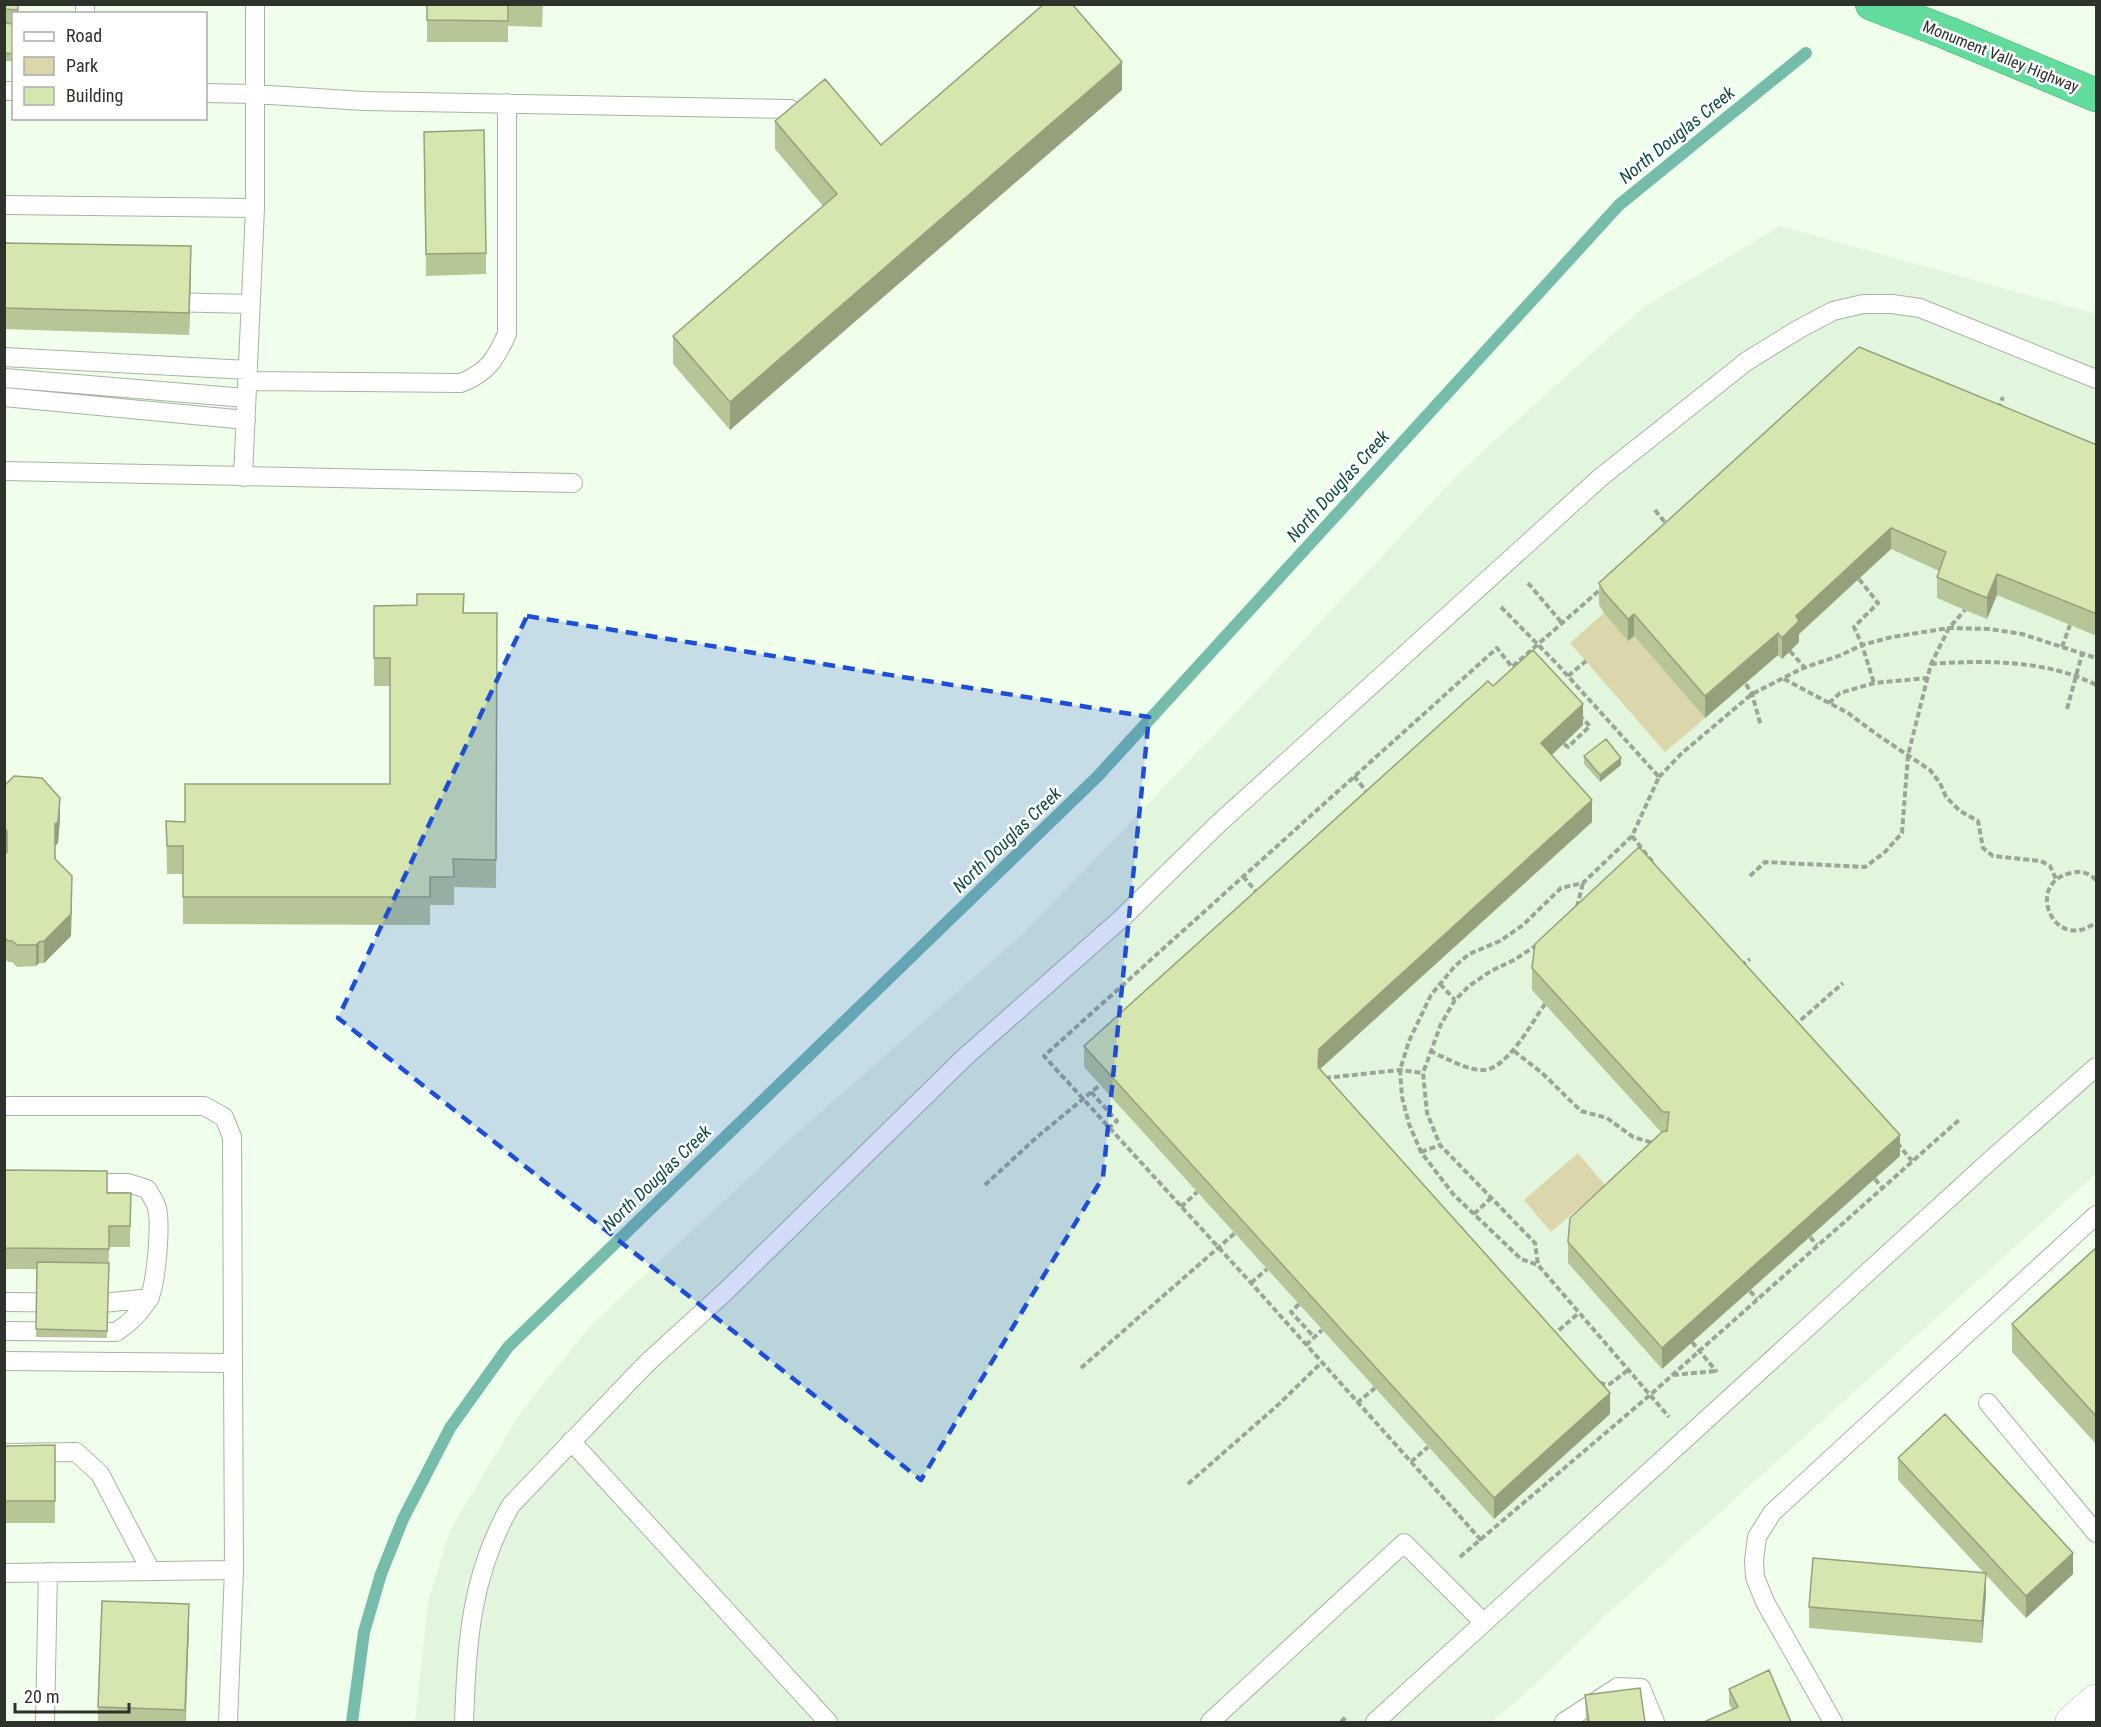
<svg xmlns="http://www.w3.org/2000/svg" width="2101" height="1727" font-family="'Roboto Condensed',sans-serif">
  <rect width="100%" height="100%" fill="#f0ffec"/>
  <path fill="#e2f6dd" d="M1780,226L2096,314V1174L1603,1618L1534,1686L1491,1722H415L428,1602L450,1530L521,1412L592,1324L788,1141L1022,935L1259,688L1463,469L1642,308Z"/>
  <path fill="#dbd7aa" d="M1604,613L1628,640L1634,636L1705,718L1665,752L1570,643Z
    M1578,1153L1605,1185L1551,1232L1524,1200Z"/>
  <g fill="none" stroke-linecap="round" stroke-linejoin="round">
    <path stroke="#76bcab" stroke-width="12" d="M352,1722L364,1632L381,1574L403,1519L450,1428L508,1347L1098,776L1619,205L1806,53"/>
    <defs>
      <path id="lane" d="M85,14V4
        M4,91H14
        M206,93L254,94L364,101L790,109
        M4,205L255,208
        M165,302L251,304
        M4,357L248,370
        M4,378L246,398
        M247,381L461,383C488,372 495,360 507,334V103
        M4,397L246,420
        M4,471L573,483
        M243,477L255,208V4
        M4,1106H204L224,1117L232,1137L233,1363L4,1361
        M4,1302L103,1303L150,1298
        M4,1331L116,1332C129,1324 142,1311 149,1298C156,1286 162,1219 156,1205C154,1200 150,1194 147,1189L128,1183H83
        M233,1363L234,1570
        M1988,1403L2096,1533
        M571,1441L828,1722
        M4,1453L76,1452L100,1474L151,1571
        M4,1573L234,1570L228,1722
        M45,1722L48,1572
        M464,1722C467,1643 470,1576 511,1505L647,1363L725,1292L965,1057L1122,918L1218,824L1601,477L1747,361L1799,329L1833,311L1863,304H1892L1920,308L2096,379
        M1210,1722L1404,1543L1484,1623
        M1375,1722L1993,1158L2096,1067
        M1564,1722L1618,1687L1641,1688L1655,1722
        M1833,1722L1765,1602L1755,1577L1754,1561L1757,1537L1772,1513L2096,1215"/>
      <path id="secondary" d="M2072,1722L2096,1701"/>
      <path id="highway" d="M1872,4L1945,32L2096,95"/>
    </defs>
    <use href="#lane" stroke="#a6b4a2" stroke-width="20"/>
    <use href="#secondary" stroke="#a6b4a2" stroke-width="34"/>
    <use href="#highway" stroke="#4fa074" stroke-width="34"/>
    <path stroke="#9ba598" stroke-width="4" stroke-dasharray="6 3" stroke-linecap="butt" d="M1998,409L2003,397
      M1655,510L1668,526
      M1859,579L1878,603L1854,627L1862,645L1874,683
      M1528,583L1562,623
      M1501,607L1557,664L1659,777L1632,836L1583,883L1561,888L1523,925L1500,941L1469,954L1455,966L1431,995L1409,1041L1400,1070L1402,1097L1409,1124L1421,1152L1453,1194L1521,1259L1538,1265L1669,1417
      M2062,647L2070,625
      M1790,651L1805,668
      M1931,664C1983,660 2049,660 2096,685
      M1568,676L1586,661
      M1784,679L1848,713L1879,736L1930,770L1940,783L1946,797L1960,811L1978,821L1983,848L1993,856L2041,861L2050,866L2056,879
      M1746,684L1752,694L1761,726
      M1829,703L1840,693L1874,683L1928,678
      M2067,709L2082,654
      M1564,744L1568,747L1590,726L1580,716
      M1354,776L1369,795
      M1659,777L1682,753L1752,694L1801,669L1841,655L1862,645L1892,637L1949,628L1990,629L2022,634L2096,658
      M1632,836L1654,864
      M1243,876L1258,894
      M1750,876L1765,862L1865,867L1885,852L1902,833L1908,755L1931,664L1949,628L1965,610
      M2096,880C2089,873 2081,870 2071,873C2023,883 2055,955 2096,922
      M1577,907L1583,883
      M1537,945L1514,960L1491,971L1469,986L1455,1000L1441,1024L1423,1073L1427,1113L1440,1145L1535,1243L1538,1265
      M1741,966L1750,959
      M1440,984L1455,1000
      M1794,1026L1843,983
      M1430,1051C1446,1058 1466,1070 1483,1070C1507,1070 1532,1022 1545,1004
      M1514,1051L1542,1073L1581,1111L1607,1118L1633,1137L1653,1143
      M1325,1078L1400,1070L1423,1073
      M1091,1092L1117,1121L1109,1128
      M1897,1143L1912,1161
      M1421,1152L1440,1145
      M1875,1179L1882,1188
      M985,1185L1037,1137L1100,1085
      M1181,1207L1197,1192
      M1474,1214L1491,1198
      M1810,1237L1817,1245
      M1251,1283L1267,1269
      M1750,1291L1757,1299
      M1299,1304L1291,1312L1314,1337
      M1552,1336L1579,1313
      M1692,1342L1717,1372
      M1306,1345L1322,1330
      M1081,1368L1235,1233
      M1673,1375L1716,1371
      M1600,1382L1602,1384H1610L1628,1370
      M1357,1403L1375,1388
      M1411,1462L1428,1447
      M1188,1484L1279,1404L1321,1363
      M1481,1540L1251,1283L1044,1056L1497,648L1512,667L1602,588
      M1460,1557L1650,1395L1960,1119
      M1341,1722L1347,1716"/>
    <use href="#lane" stroke="#fff" stroke-width="18"/>
    <use href="#secondary" stroke="#fff" stroke-width="33"/>
    <use href="#highway" stroke="#62dc9c" stroke-width="33"/>
  </g>
  <path fill="#b7c696" d="M4,4H18V14H14V61H4Z
    M427,4H543L542,27L508,26V42H427Z
    M1122,90L730,430L673,364V336L823,206L775,149V121L881,145Z
    M424,153L486,253V274L426,276Z
    M4,243L191,267L189,335L4,329Z
    M2097,445V636L1997,595L1987,619L1965,610L1937,598V577L1939,571L1891,549L1799,634V642L1782,659L1778,655L1705,718L1634,636L1628,641L1604,613L1599,605V583Z
    M374,606L464,613H497L496,888L454,887V905H430V925L183,924V874H167L166,821L185,822L390,784V686H374Z
    M1493,686L1583,725L1552,755L1592,822L1320,1069L1610,1414L1494,1519L1084,1067V1046Z
    M1584,756L1621,765L1600,782L1584,764Z
    M4,786L60,819L58,843L55,846V859L72,898L71,936L44,963H39L36,966L17,967L12,962H8L4,958V854L6,853L4,851Z
    M1532,968L1900,1156L1662,1369L1568,1263V1242L1661,1132L1532,990Z
    M4,1170L107,1193H131L130,1247H109L107,1338L36,1337L37,1269H4Z
    M2097,1247V1445L2012,1352V1324Z
    M55,1445V1523H4V1446Z
    M1898,1458L2073,1574L2026,1618L1986,1575V1594L1982,1643L1809,1628V1607L1984,1573L1898,1480Z
    M189,1626L186,1722H98V1707Z
    M1729,1689L1791,1722L1732,1709L1729,1704Z
    M1585,1695L1645,1722H1586Z"/>
  <path fill="#95a17a" d="M1122,62V90L730,430V402Z
    M191,246V267L189,335V313Z
    M1891,528V549L1799,634V642L1782,659V638L1796,616Z
    M1997,574V595L1987,619V598Z
    M1634,614V636L1628,641V619Z
    M1778,633V655L1705,718V696Z
    M1583,704V725L1541,765V743Z
    M1621,758V765L1600,782V775Z
    M60,798V819L58,843L55,846V824Z
    M1592,800V822L1319,1070V1049Z
    M72,876L71,936L44,963V941Z
    M39,942V963L36,966V945Z
    M1900,1135V1156L1662,1369V1348Z
    M1610,1393V1414L1494,1519V1498Z
    M2073,1553V1574L2026,1618V1596Z
    M1986,1573V1594L1982,1643V1621Z
    M189,1604V1626L185,1722V1710Z"/>
  <path fill="#d5e6ae" stroke="#95a17a" stroke-width="1.5" d="M4,4H18V10L4,9Z
    M427,4H542V5H508V21L427,20Z
    M1044,4H1072L1122,62L730,402L673,336L837,194L775,121L825,79L881,145Z
    M4,23L14,24V54L4,53Z
    M484,130L486,253L426,254L424,132Z
    M4,243L191,246L189,313L4,308Z
    M1859,347L2097,445V614L1997,574L1987,598L1965,589L1937,577L1946,552L1891,528L1796,616L1799,621L1782,638L1778,633L1705,696L1634,614L1628,619L1604,592L1599,583Z
    M417,594H464L463,613H497L496,860L453,859L454,877H430V897H183V846H167L166,821L185,822V784H390V658H374V606L417,605Z
    M1533,650L1583,704L1541,743L1592,800L1319,1049L1318,1067L1610,1393L1494,1498L1084,1046L1488,681L1493,686Z
    M1606,739L1621,758L1600,775L1584,756Z
    M14,776L42,778L60,798L58,822L55,824V859L72,876L71,914L44,941L39,942L36,945H17L12,941H8L4,937V854L7,852V831L4,829V786Z
    M1639,847L1900,1135L1662,1348L1568,1242L1570,1218L1662,1132L1667,1131L1669,1112H1663L1532,968L1535,944Z
    M4,1170L107,1171V1193H131L130,1226H109V1249L4,1248Z
    M2097,1247V1417L2012,1324Z
    M37,1262L109,1263L107,1331L36,1329Z
    M1945,1414L2073,1553L2026,1596L1898,1458Z
    M55,1445V1501H4V1446Z
    M1813,1558L1986,1573L1982,1621L1809,1607Z
    M102,1601L189,1604L185,1710L98,1707Z
    M1769,1670L1791,1722H1704L1738,1707L1729,1689Z
    M1640,1688L1645,1722H1589L1585,1695Z"/>
  <path fill="#1d4ed8" fill-opacity="0.2" stroke="#1d4ed8" stroke-width="4.5" stroke-dasharray="12 8" stroke-linejoin="round" d="M527,616L1149,717L1103,1177L921,1480L338,1018Z"/>
  <g text-anchor="middle" stroke-width="5" stroke-linejoin="round" paint-order="stroke">
    <g font-size="16" fill="#2d322b" stroke="#fff">
      <text transform="translate(2001 56) rotate(22)" y="6">Monument Valley Highway</text>
    </g>
    <g font-size="18" font-style="italic" fill="#0f4c40" stroke="#fff">
      <text transform="translate(1677 135) rotate(-39)" y="6">North Douglas Creek</text>
      <text transform="translate(1338 486) rotate(-48)" y="6">North Douglas Creek</text>
      <text transform="translate(1007 840) rotate(-44)" y="6">North Douglas Creek</text>
      <text transform="translate(657 1178) rotate(-44)" y="6">North Douglas Creek</text>
    </g>
  </g>
  <rect width="2101" height="1727" fill="none" stroke="#2d322b" stroke-width="12"/>
  <rect x="12" y="12" width="195" height="108" fill="#ffffff" stroke="#abadaa" stroke-width="1.5"/>
  <rect x="24" y="32" width="30" height="9" fill="#ffffff" stroke="#abadaa" stroke-width="1.5"/>
  <text x="66" y="42" font-size="18" fill="#2d322b">Road</text>
  <rect x="24" y="57" width="30" height="18" fill="#dbd7aa" stroke="#abadaa" stroke-width="1.5"/>
  <text x="66" y="72" font-size="18" fill="#2d322b">Park</text>
  <rect x="24" y="87" width="30" height="18" fill="#d5e6ae" stroke="#abadaa" stroke-width="1.5"/>
  <text x="66" y="102" font-size="18" fill="#2d322b">Building</text>
  <path d="M15 1703v9h114v-9" fill="none" stroke="#2d322b" stroke-width="3"/>
  <text x="24" y="1703" font-size="18" fill="#2d322b" stroke="#ffffff" stroke-width="4.5" paint-order="stroke">20 m</text>
</svg>
